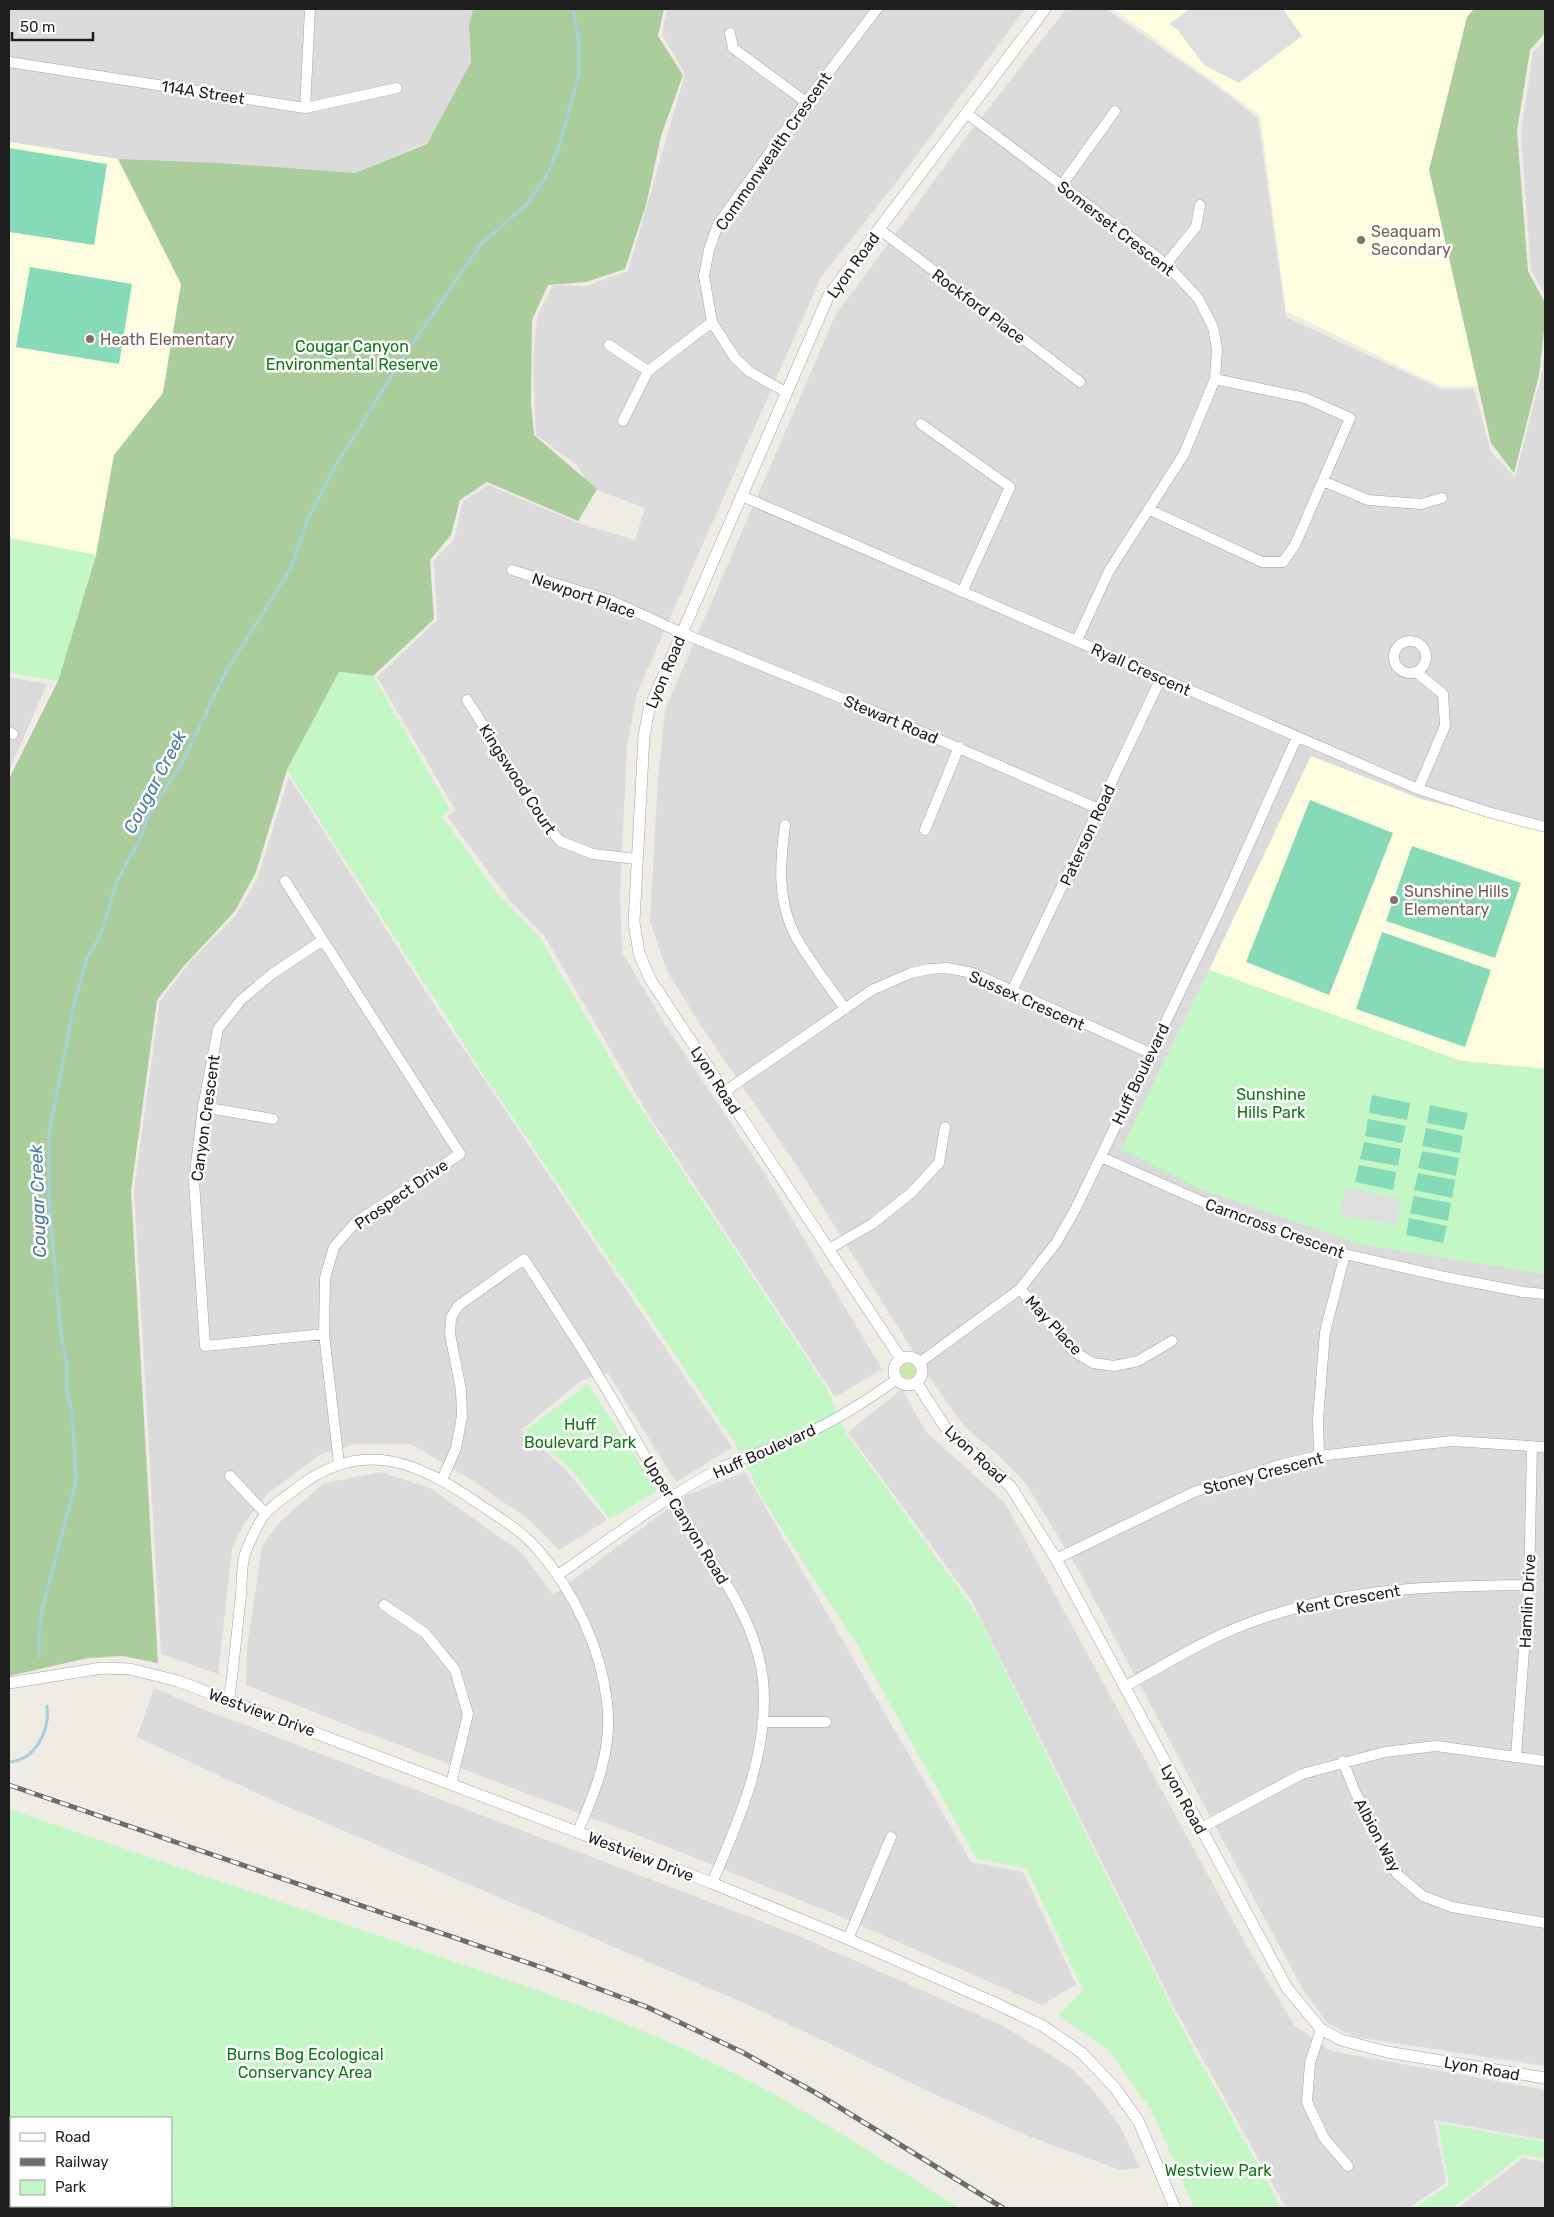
<svg xmlns="http://www.w3.org/2000/svg" width="1554" height="2217" font-family="Rubik,sans-serif">
  <rect width="100%" height="100%" fill="#efebe5"/>
  <path fill="#dcdbdb" d="M9,9H473L469,26L471,62L428,142L355,173L118,159L9,142Z
    M667,9H1025L895,184L821,277L637,693L627,746L620,893L622,952L664,1023L765,1174L882,1369L835,1397L646,1111L544,935L510,901L447,816L456,811L377,677L437,620L434,560L454,540L463,501L488,485L578,523L635,540L645,508L591,488L577,465L536,435L533,362L537,317L553,285L586,286L628,271L685,74L662,35Z
    M1066,9H1106L1230,96L1258,119L1286,317L1443,390L1474,389L1491,452L1515,477L1542,373L1545,348V2066L1355,2037L1327,2023L1302,1988L1079,1571L1025,1482L997,1454L965,1427L930,1378L795,1163L699,1023L666,969L650,921L658,779L665,710L835,316L967,136Z
    M1545,40V295L1531,270L1521,133L1533,53Z
    M9,677L47,684L9,771Z
    M289,777L438,1011L732,1447L676,1482L608,1373L582,1380L521,1430L566,1470L607,1520L559,1550L527,1518L467,1477L411,1444H355L321,1454L268,1493L244,1524L232,1549L218,1674L161,1654L134,1190L160,1001L190,962L235,916L257,880Z
    M902,1389L926,1432L1005,1503L1250,1952L1295,2026L1331,2051L1545,2090V2140L1434,2120L1446,2183L1409,2208H1286L1176,2011L972,1601L848,1432Z
    M381,1472L430,1488L522,1553L553,1595L685,1496L745,1472L971,1862L1023,1872L1076,1984L1042,2005L839,1916L666,1846L378,1737L246,1685L247,1649L262,1546L279,1523L324,1483Z
    M154,1688L195,1706L794,1934L1003,2026L1071,2068L1093,2090L1120,2126L1140,2168L1120,2170L1028,2136L928,2091L751,2006L261,1795L137,1737Z
    M1523,2158L1545,2162V2208H1458Z"/>
  <path fill="#fefddf" d="M1113,9H1474L1467,17V334L1478,386L1442,387L1286,311L1260,115Z
    M9,142L118,159L181,284L162,394L114,455L96,555L9,538Z
    M1311,756L1421,799L1545,830V1069L1461,1061L1209,970Z"/>
  <path fill="#cbe7ac" d="M900 1371a8 8 0 1 1 16 0a8 8 0 1 1-16 0Z"/>
  <path fill="#abcd9b" d="M473,9H664L658,36L683,75L661,136L646,205L625,269L586,282L548,285L532,320L531,403L534,435L597,489L578,521L487,482L460,500L451,535L430,560L434,619L373,676L339,672L287,770L256,872L235,911L183,967L157,1000L131,1191L158,1663L122,1656L88,1658L9,1676V779L58,681L96,555L114,455L163,393L181,284L118,159L219,163L355,173L427,144L471,62L469,26Z
    M1474,9H1545V33L1530,50L1517,131L1528,271L1545,303V322L1539,375L1514,473L1491,443L1429,170L1467,17Z"/>
  <path fill="#c3f7c6" fill-rule="evenodd" d="M9,538L96,555L58,681L9,673Z
    M339,672L373,676L450,809L442,816L494,889L541,939L626,1086L826,1387L846,1433L978,1615L1180,2025L1282,2208H1194L1153,2113L1110,2051L1058,2015L1083,1990L1027,1869L976,1858L859,1648L765,1503L733,1440L483,1074L287,770Z
    M1209,970L1461,1061L1545,1069V1274L1359,1244L1198,1188L1121,1149Z
    M588,1384L657,1491L610,1519L573,1472L525,1430Z
    M9,1809L548,1994C622,2021 694,2051 763,2088C830,2125 895,2168 960,2208H9ZM171,2118V2206H11V2118Z
    M1438,2123L1545,2142V2159L1522,2155L1453,2208H1414L1449,2185Z"/>
  <path fill="#85dbb7" d="M9,148L107,164L94,245L9,232Z
    M30,267L132,284L119,364L16,347Z
    M1310,800L1393,833L1329,995L1246,962Z
    M1412,846L1521,883L1495,958L1386,921Z
    M1382,932L1491,970L1465,1047L1356,1009Z
    M1372,1095L1410,1103L1407,1120L1369,1113Z
    M1430,1105L1468,1113L1464,1130L1427,1123Z
    M1368,1119L1406,1126L1402,1143L1365,1136Z
    M1426,1128L1463,1136L1460,1153L1422,1146Z
    M1364,1142L1401,1149L1398,1166L1360,1159Z
    M1422,1151L1459,1158L1456,1176L1418,1168Z
    M1359,1165L1396,1172L1393,1190L1355,1182Z
    M1418,1173L1455,1180L1452,1198L1414,1190Z
    M1414,1196L1451,1203L1448,1221L1410,1213Z
    M1409,1218L1447,1226L1443,1243L1406,1235Z"/>
  <path fill="#dedede" d="M1190,9H1283L1302,36L1239,83L1204,65L1177,29L1169,24Z
    M1345,1188L1401,1199L1396,1225L1340,1215Z"/>
  <g fill="none" stroke-linecap="round" stroke-linejoin="round">
    <path stroke="#a6d1db" stroke-width="3" d="M39,1657V1633L42,1609L76,1482L72,1411L67,1392V1366L61,1335L49,1202V1133L74,1005L87,958L101,934L117,881L139,841L149,814L181,765L226,672L291,568L308,519L333,470L406,353L481,244L528,203L546,176L559,147L579,74V44L573,9
      M9,1762C36,1760 50,1730 47,1706"/>
    <defs>
      <path id="minor" d="M730,33L733,48L806,102
        M9,62L305,108L397,88
        M305,108L310,9
        M966,113L1166,264L1198,298L1213,327L1217,349L1215,379L1184,454L1109,571L1077,640
        M1061,186L1115,111
        M879,229L1080,382
        M1166,264L1196,227L1200,205
        M609,345L648,371
        M786,392L750,372L735,358L712,322L704,276L709,250L718,224L806,102L877,9
        M623,421L648,371L712,322
        M921,424L1010,487L962,592
        M1323,481L1368,500L1421,504L1442,498
        M742,496L1418,789L1488,812L1545,827
        M1150,510L1262,562H1283L1295,545L1350,418L1305,398L1215,379
        M512,570L612,601L682,633L871,710L1099,809
        M1394 657a16 16 0 1 1 32 0a16 16 0 1 1-32 0Z
        M1416,672L1443,694L1445,726L1418,789
        M467,700L548,827L560,841L593,854L636,859
        M9,732L13,734
        M785,825C780,862 777,901 795,935C809,961 828,984 845,1009
        M925,830L959,747
        M285,881L460,1154L356,1222L334,1247L325,1278L324,1334L339,1464
        M323,940L272,974L241,1000L218,1029L203,1107L194,1181L205,1346L324,1334
        M1012,991L1161,678
        M724,1092L872,990L911,973L929,969L947,968L973,973L1150,1053
        M203,1107L273,1119
        M1101,1157L1221,1210L1336,1252L1445,1277L1523,1292L1545,1294
        M829,1249L872,1224L911,1193L939,1163L945,1127
        M1020,1289L1073,1351L1093,1363L1114,1366L1138,1361L1172,1341
        M919,1363L1020,1289L1056,1243L1076,1208L1220,909L1297,737
        M1319,1456L1318,1419L1325,1332L1345,1254
        M230,1476L266,1514
        M442,1480L456,1448L462,1416L461,1390L450,1334L451,1318L458,1306L524,1259C549,1298 575,1337 599,1377C623,1416 645,1457 669,1497C705,1554 755,1611 763,1680C770,1750 739,1821 712,1883
        M1056,1559L1194,1492L1283,1464L1319,1456L1452,1441L1545,1447
        M558,1575C611,1538 664,1498 721,1468C744,1456 771,1450 795,1439C832,1423 865,1402 897,1379
        M384,1605L425,1633L455,1670L468,1714L451,1784
        M1124,1687C1169,1662 1214,1634 1263,1618C1354,1587 1435,1586 1529,1585
        M229,1700C234,1665 237,1630 241,1595C242,1582 241,1567 245,1554C249,1542 258,1524 265,1514C273,1504 287,1496 297,1488C364,1436 420,1463 482,1506C502,1519 524,1533 539,1551C574,1592 601,1648 607,1702C613,1747 596,1791 578,1831
        M762,1722H826
        M1516,1756L1529,1585L1532,1446
        M1343,1761L1355,1792L1397,1874L1423,1896L1452,1907L1545,1923
        M1201,1828L1302,1774L1385,1752L1436,1746L1545,1761
        M848,1939L891,1837
        M1321,2029L1310,2063L1307,2102L1324,2138L1348,2166"/>
      <path id="tertiary" d="M894 1371a14 14 0 1 1 28 0a14 14 0 1 1-28 0Z
        M901,1359L650,979L639,953L634,922L644,736L649,709L829,295L1045,9
        M916,1382L945,1427L1011,1487L1056,1559L1287,1988L1321,2029L1341,2040L1387,2052L1545,2078
        M9,1683L102,1668L130,1669L178,1681L712,1883L848,1939L995,2003L1043,2026L1082,2053L1115,2088L1139,2122L1175,2208"/>
    </defs>
    <use href="#minor" stroke="#a5a5a5" stroke-width="11"/>
    <use href="#tertiary" stroke="#a5a5a5" stroke-width="12"/>
    <use href="#minor" stroke="#fff" stroke-width="10"/>
    <use href="#tertiary" stroke="#fff" stroke-width="11"/>
    <defs>
      <path id="rail" d="M9,1785L549,1970L647,2007L742,2052L816,2093L1003,2208"/>
    </defs>
    <use href="#rail" stroke="#6c6c6c" stroke-width="5"/>
    <use href="#rail" stroke="#fff" stroke-width="3" stroke-dasharray="9" stroke-linecap="butt"/>
  </g>
  <g fill="#8d6e63" stroke="#fff" stroke-width="2">
    <circle cx="1361" cy="240" r="5"/>
    <circle cx="90" cy="339" r="5"/>
    <circle cx="1394" cy="900" r="5"/>
  </g>
  <g text-anchor="middle" stroke-width="5" stroke-linejoin="round" paint-order="stroke">
    <g font-size="16" fill="#1e1e1e" stroke="#fff">
      <text transform="translate(203 92) rotate(9)" y="6">114A Street</text>
      <text transform="translate(773 151) rotate(-55)" y="6">Commonwealth Crescent</text>
      <text transform="translate(1116 228) rotate(38)" y="6">Somerset Crescent</text>
      <text transform="translate(853 265) rotate(-54)" y="6">Lyon Road</text>
      <text transform="translate(979 306) rotate(37)" y="6">Rockford Place</text>
      <text transform="translate(584 595) rotate(19)" y="6">Newport Place</text>
      <text transform="translate(1141 669) rotate(24)" y="6">Ryall Crescent</text>
      <text transform="translate(665 672) rotate(-67)" y="6">Lyon Road</text>
      <text transform="translate(891 719) rotate(23)" y="6">Stewart Road</text>
      <text transform="translate(518 779) rotate(57)" y="6">Kingswood Court</text>
      <text transform="translate(1087 835) rotate(-65)" y="6">Paterson Road</text>
      <text transform="translate(1027 1000) rotate(24)" y="6">Sussex Crescent</text>
      <text transform="translate(1140 1074) rotate(-64)" y="6">Huff Boulevard</text>
      <text transform="translate(716 1080) rotate(57)" y="6">Lyon Road</text>
      <text transform="translate(205 1118) rotate(-82)" y="6">Canyon Crescent</text>
      <text transform="translate(401 1194) rotate(-35)" y="6">Prospect Drive</text>
      <text transform="translate(1275 1228) rotate(20)" y="6">Carncross Crescent</text>
      <text transform="translate(1054 1325) rotate(47)" y="6">May Place</text>
      <text transform="translate(764 1451) rotate(-24)" y="6">Huff Boulevard</text>
      <text transform="translate(976 1454) rotate(43)" y="6">Lyon Road</text>
      <text transform="translate(1263 1473) rotate(-15)" y="6">Stoney Crescent</text>
      <text transform="translate(686 1520) rotate(58)" y="6">Upper Canyon Road</text>
      <text transform="translate(1348 1599) rotate(-10)" y="6">Kent Crescent</text>
      <text transform="translate(1527 1601) rotate(-87)" y="6">Hamlin Drive</text>
      <text transform="translate(262 1712) rotate(20)" y="6">Westview Drive</text>
      <text transform="translate(1184 1799) rotate(61)" y="6">Lyon Road</text>
      <text transform="translate(1378 1835) rotate(62)" y="6">Albion Way</text>
      <text transform="translate(641 1856) rotate(21)" y="6">Westview Drive</text>
      <text transform="translate(1482 2068) rotate(10)" y="6">Lyon Road</text>
    </g>
    <g font-size="16" fill="#785e54" stroke="#fff" text-anchor="start">
      <text x="1371" y="237">Seaquam<tspan x="1371" dy="18">Secondary</tspan></text>
      <text x="100" y="345">Heath Elementary</text>
      <text x="1404" y="897">Sunshine Hills<tspan x="1404" dy="18">Elementary</tspan></text>
    </g>
    <g font-size="16" fill="#0f7915" stroke="#fff">
      <text x="352" y="352">Cougar Canyon<tspan x="352" dy="18">Environmental Reserve</tspan></text>
      <text x="1271" y="1100">Sunshine<tspan x="1271" dy="18">Hills Park</tspan></text>
      <text x="580" y="1430">Huff<tspan x="580" dy="18">Boulevard Park</tspan></text>
      <text x="305" y="2060">Burns Bog Ecological<tspan x="305" dy="18">Conservancy Area</tspan></text>
      <text x="1218" y="2176">Westview Park</text>
    </g>
    <g font-size="18" font-style="italic" fill="#4b7aa3" stroke="#fff">
      <text transform="translate(155 782) rotate(-62)" y="6">Cougar Creek</text>
      <text transform="translate(38 1201) rotate(-92)" y="6">Cougar Creek</text>
    </g>
  </g>
  <rect width="1554" height="2217" fill="none" stroke="#1e1e1e" stroke-width="20"/>
  <rect x="10" y="2117" width="162" height="90" fill="#ffffff" stroke="#a5a5a5"/>
  <rect x="20" y="2133" width="25" height="8" fill="#ffffff" stroke="#a5a5a5"/>
  <text x="55" y="2142" font-size="15" fill="#1e1e1e">Road</text>
  <rect x="20" y="2158" width="25" height="8" fill="#6c6c6c" stroke="#a5a5a5"/>
  <text x="55" y="2167" font-size="15" fill="#1e1e1e">Railway</text>
  <rect x="20" y="2180" width="25" height="15" fill="#c3f7c6" stroke="#a5a5a5"/>
  <text x="55" y="2192" font-size="15" fill="#1e1e1e">Park</text>
  <path d="M12 32v8h81v-8" fill="none" stroke="#1e1e1e" stroke-width="2.5"/>
  <text x="20" y="32" font-size="15" fill="#1e1e1e" stroke="#ffffff" stroke-width="4" paint-order="stroke">50 m</text>
</svg>
